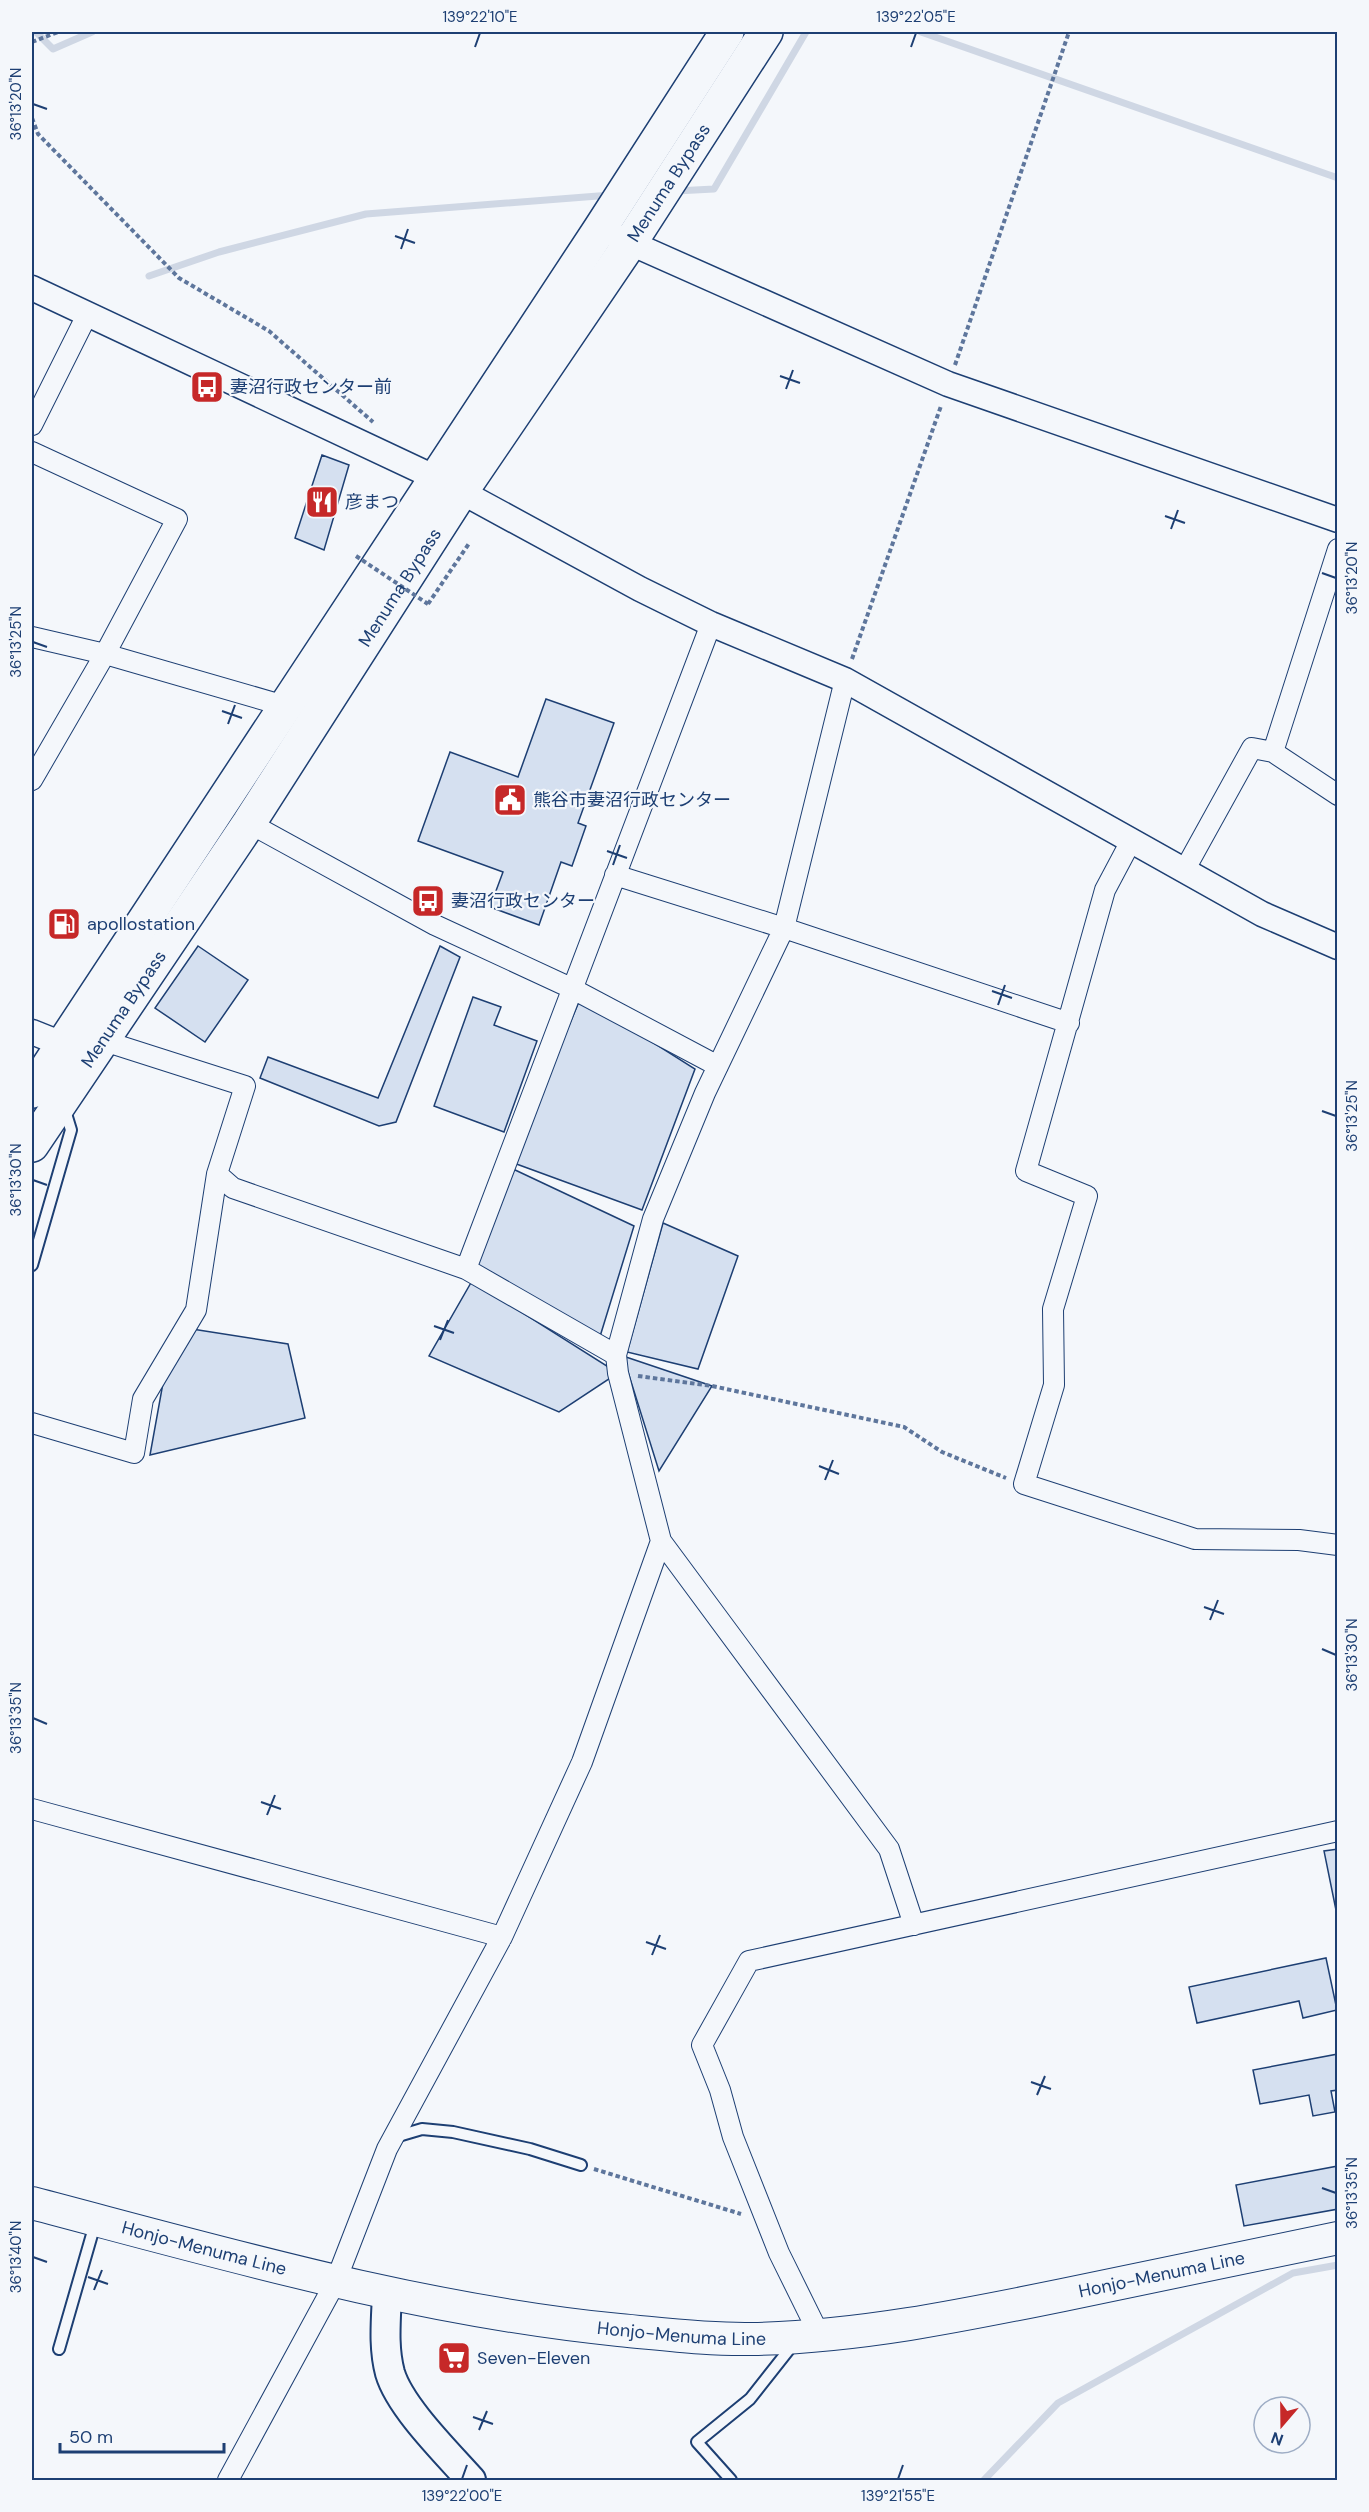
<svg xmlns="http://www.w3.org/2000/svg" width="1369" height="2512" font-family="'DM Sans','Noto Sans JP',sans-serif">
  <rect width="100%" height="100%" fill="#f4f7fb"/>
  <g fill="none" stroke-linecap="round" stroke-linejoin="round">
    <path stroke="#cfd7e4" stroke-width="7" d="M36,32L53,49L92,32
      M921,32L1338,178
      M676,191L714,189L806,32
      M149,276L219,252L366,214L611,195
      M984,2480L1058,2403L1293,2273L1338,2265"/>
  </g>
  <path fill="#d5e0f0" stroke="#1d3f73" stroke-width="1.5" d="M322,455L349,465L324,550L295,538Z
    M546,699L614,723L578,823L586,826L572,866L561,862L539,925L490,907L503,872L418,841L450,752L518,777Z
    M198,946L248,980L205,1042L155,1008Z
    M440,946L460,957L396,1122L379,1126L260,1078L268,1057L378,1098Z
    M473,997L501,1007L494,1025L537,1041L504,1132L434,1106Z
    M581,997L695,1069L642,1210L511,1162Z
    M513,1169L634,1226L598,1343L474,1267Z
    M663,1223L738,1256L698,1369L627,1352Z
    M472,1281L618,1373L559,1412L429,1356Z
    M192,1329L288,1344L305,1418L150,1455L163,1383Z
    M623,1356L712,1386L659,1471Z
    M1338,1849V1920L1324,1851Z
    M1326,1958L1337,2010L1303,2018L1299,2001L1197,2023L1189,1987Z
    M1338,2054V2090L1331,2091L1335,2112L1313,2116L1309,2095L1260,2104L1253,2070Z
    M1338,2166V2209L1244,2226L1236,2185Z"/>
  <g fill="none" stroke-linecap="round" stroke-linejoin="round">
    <defs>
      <path id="service" d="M32,1265L71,1130L64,1107
        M395,2137L422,2129L453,2132L530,2149L581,2165
        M59,2349L95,2224
        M731,2480L697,2442L750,2399L795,2342"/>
      <path id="minor" d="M32,425L88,313
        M32,452L177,519L105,654L32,780
        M32,637L105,654L285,706
        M845,680L784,928L705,1093L653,1219L616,1355L618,1373L661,1541L889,1849L914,1925
        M1273,752L1338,549
        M249,823L435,925L571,988L718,1066
        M1131,841L1105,890L1026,1171L1087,1196L1053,1309L1054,1385L1024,1484L1195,1539L1299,1540L1338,1545
        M1184,871L1252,748L1273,752L1338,795
        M615,875L784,928L1069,1023
        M217,1174L233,1188L466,1269L616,1355
        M466,1269L711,624
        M32,1423L134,1453L143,1399L196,1310L217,1174L245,1086L101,1040
        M32,1809L502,1937
        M820,2336L779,2253L733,2137L720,2090L702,2045L749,1961L1338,1831
        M228,2480L335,2283L387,2149L502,1937L582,1762L661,1541"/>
      <path id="tertiary" d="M617,237L948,384L1338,520
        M32,288L436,478L640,589L711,624L845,680L1262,914L1338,947
        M32,1032L62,1044"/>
      <path id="secondary" d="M387,2294C386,2320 383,2347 390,2373C400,2407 447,2453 471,2480"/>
      <g id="primary">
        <path id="s1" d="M32,2203C226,2254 418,2310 619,2330C663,2334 708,2340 752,2339C857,2337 960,2316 1063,2295C1154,2276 1246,2257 1338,2238"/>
      </g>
      <g id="trunk">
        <path d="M32,1091L600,229L727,32"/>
        <path id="s2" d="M32,1145L249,823L461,492L630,243L766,32"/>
      </g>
    </defs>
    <use href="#service" stroke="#1d3f73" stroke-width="14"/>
    <use href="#minor" stroke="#1d3f73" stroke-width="22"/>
    <use href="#tertiary" stroke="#1d3f73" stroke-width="27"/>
    <use href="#secondary" stroke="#1d3f73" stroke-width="32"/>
    <use href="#primary" stroke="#1d3f73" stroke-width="34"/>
    <use href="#trunk" stroke="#1d3f73" stroke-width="36"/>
    <path stroke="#5e769c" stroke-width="4" stroke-dasharray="4.5 3" stroke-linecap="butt" d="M32,42L58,32
      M32,118L38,134L179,278L269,331L373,422
      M955,365L1069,32
      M428,604L470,542
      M852,659L941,406
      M638,1376L712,1386L904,1427L942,1452L1006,1478
      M594,2169L741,2214"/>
    <use href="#service" stroke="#f4f7fb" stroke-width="10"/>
    <use href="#minor" stroke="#f4f7fb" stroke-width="20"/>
    <use href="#tertiary" stroke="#f4f7fb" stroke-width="24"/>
    <use href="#secondary" stroke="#f4f7fb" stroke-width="28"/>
    <use href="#primary" stroke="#f4f7fb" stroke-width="32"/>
    <use href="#trunk" stroke="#f4f7fb" stroke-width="33"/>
    <path stroke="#5e769c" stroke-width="4" stroke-dasharray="4.5 3" stroke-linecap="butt" d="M356,556L428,604"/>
  </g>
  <path fill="none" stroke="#1d3f73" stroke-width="2" d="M475,47L480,33M911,47L916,33M33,104L47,109M395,236L415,243M401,249L408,229M780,376L800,383M786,389L793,370M1165,516L1185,523M1171,529L1178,510M1322,573L1336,578M33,642L47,647M222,711L242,718M228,724L235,705M607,851L627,858M613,865L620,845M992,991L1012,998M998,1005L1005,985M1322,1111L1336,1116M33,1180L47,1185M434,1326L454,1333M440,1340L448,1320M819,1466L839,1474M825,1480L833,1460M1204,1607L1224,1614M1210,1620L1218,1600M1322,1649L1336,1655M33,1718L47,1724M261,1802L281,1809M267,1815L275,1795M646,1942L666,1949M652,1955L660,1935M1031,2082L1051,2089M1037,2095L1045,2076M1322,2188L1336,2193M33,2257L47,2262M88,2277L108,2284M94,2290L102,2270M473,2417L493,2424M479,2430L487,2411M462,2479L467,2465M898,2479L903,2465"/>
  <defs>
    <symbol id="bus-square" viewBox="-11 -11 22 22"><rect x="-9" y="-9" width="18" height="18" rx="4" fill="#c62828" stroke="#f4f7fb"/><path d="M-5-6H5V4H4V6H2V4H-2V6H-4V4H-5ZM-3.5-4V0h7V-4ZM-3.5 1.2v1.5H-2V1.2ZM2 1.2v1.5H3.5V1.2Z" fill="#fff"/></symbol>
    <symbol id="restaurant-square" viewBox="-11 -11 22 22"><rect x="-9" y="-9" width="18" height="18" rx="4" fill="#c62828" stroke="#f4f7fb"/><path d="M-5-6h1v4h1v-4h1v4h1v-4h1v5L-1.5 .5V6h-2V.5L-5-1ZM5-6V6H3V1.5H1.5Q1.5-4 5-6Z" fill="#fff"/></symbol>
    <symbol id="civic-square" viewBox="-11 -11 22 22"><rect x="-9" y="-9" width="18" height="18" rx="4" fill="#c62828" stroke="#f4f7fb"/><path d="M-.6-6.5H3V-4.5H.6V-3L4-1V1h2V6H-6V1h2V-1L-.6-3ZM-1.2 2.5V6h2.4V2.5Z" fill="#fff"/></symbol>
    <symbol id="fuel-square" viewBox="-11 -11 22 22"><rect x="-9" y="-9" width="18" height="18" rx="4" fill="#c62828" stroke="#f4f7fb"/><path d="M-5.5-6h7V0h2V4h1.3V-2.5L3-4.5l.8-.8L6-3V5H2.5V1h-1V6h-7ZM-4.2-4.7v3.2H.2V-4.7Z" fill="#fff"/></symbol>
    <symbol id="supermarket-square" viewBox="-11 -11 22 22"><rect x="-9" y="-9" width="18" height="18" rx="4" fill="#c62828" stroke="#f4f7fb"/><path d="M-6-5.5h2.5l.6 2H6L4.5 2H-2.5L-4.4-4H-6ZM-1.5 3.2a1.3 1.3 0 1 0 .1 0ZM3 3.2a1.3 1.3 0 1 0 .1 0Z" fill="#fff"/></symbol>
  </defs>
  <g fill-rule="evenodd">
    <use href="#bus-square" x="188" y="368" width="38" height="38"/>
    <use href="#restaurant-square" x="303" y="483" width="38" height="38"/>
    <use href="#civic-square" x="491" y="781" width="38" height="38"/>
    <use href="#bus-square" x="409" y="882" width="38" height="38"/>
    <use href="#fuel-square" x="45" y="905" width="38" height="38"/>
    <use href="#supermarket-square" x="435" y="2339" width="38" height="38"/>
  </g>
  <g text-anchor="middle" stroke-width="4.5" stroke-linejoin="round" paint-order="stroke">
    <g font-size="18" fill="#1d3f73" stroke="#f4f7fb">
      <text dy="6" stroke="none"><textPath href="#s2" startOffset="1154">Menuma Bypass</textPath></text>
      <text dy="6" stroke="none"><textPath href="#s2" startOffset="668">Menuma Bypass</textPath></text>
      <text dy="6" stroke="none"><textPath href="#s2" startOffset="164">Menuma Bypass</textPath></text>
      <text dy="6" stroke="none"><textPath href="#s1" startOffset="178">Honjo-Menuma Line</textPath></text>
      <text dy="6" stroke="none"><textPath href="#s1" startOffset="1150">Honjo-Menuma Line</textPath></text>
      <text dy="6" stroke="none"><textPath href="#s1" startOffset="664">Honjo-Menuma Line</textPath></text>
    </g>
    <g font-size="18" fill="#1d3f73" stroke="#f4f7fb" text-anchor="start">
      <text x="230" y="393">妻沼行政センター前</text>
      <text x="345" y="508">彦まつ</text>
      <text x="533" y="806">熊谷市妻沼行政センター</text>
      <text x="451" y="907">妻沼行政センター</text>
      <text x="87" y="930">apollostation</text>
      <text x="477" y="2364">Seven-Eleven</text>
    </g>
  </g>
  <rect width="1369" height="2512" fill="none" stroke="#f4f7fb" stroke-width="66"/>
  <g transform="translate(1282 2425) rotate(200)"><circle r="28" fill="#f4f7fb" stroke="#9eadc5" stroke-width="1.5"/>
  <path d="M0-4.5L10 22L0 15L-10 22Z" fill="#c62828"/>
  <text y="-9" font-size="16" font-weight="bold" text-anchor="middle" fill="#1d3f73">N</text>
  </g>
  <path d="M60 2443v9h164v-9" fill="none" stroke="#1d3f73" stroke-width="3"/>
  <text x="69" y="2443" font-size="18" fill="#1d3f73" stroke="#f4f7fb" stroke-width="4.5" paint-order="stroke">50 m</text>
  <rect x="33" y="33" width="1303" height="2446" fill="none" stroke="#1d3f73" stroke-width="2"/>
  <g font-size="15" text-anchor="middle" fill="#1d3f73">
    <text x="480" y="22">139°22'10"E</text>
    <text x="916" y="22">139°22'05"E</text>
    <text transform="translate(16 104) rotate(-90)" y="5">36°13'20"N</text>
    <text transform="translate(1352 578) rotate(-90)" y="5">36°13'20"N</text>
    <text transform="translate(16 642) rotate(-90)" y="5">36°13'25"N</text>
    <text transform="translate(1352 1116) rotate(-90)" y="5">36°13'25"N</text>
    <text transform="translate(16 1180) rotate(-90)" y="5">36°13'30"N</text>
    <text transform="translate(1352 1655) rotate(-90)" y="5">36°13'30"N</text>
    <text transform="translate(16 1718) rotate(-90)" y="5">36°13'35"N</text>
    <text transform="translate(1352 2193) rotate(-90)" y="5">36°13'35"N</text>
    <text transform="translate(16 2257) rotate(-90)" y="5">36°13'40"N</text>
    <text x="462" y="2501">139°22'00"E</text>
    <text x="898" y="2501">139°21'55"E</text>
  </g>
</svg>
